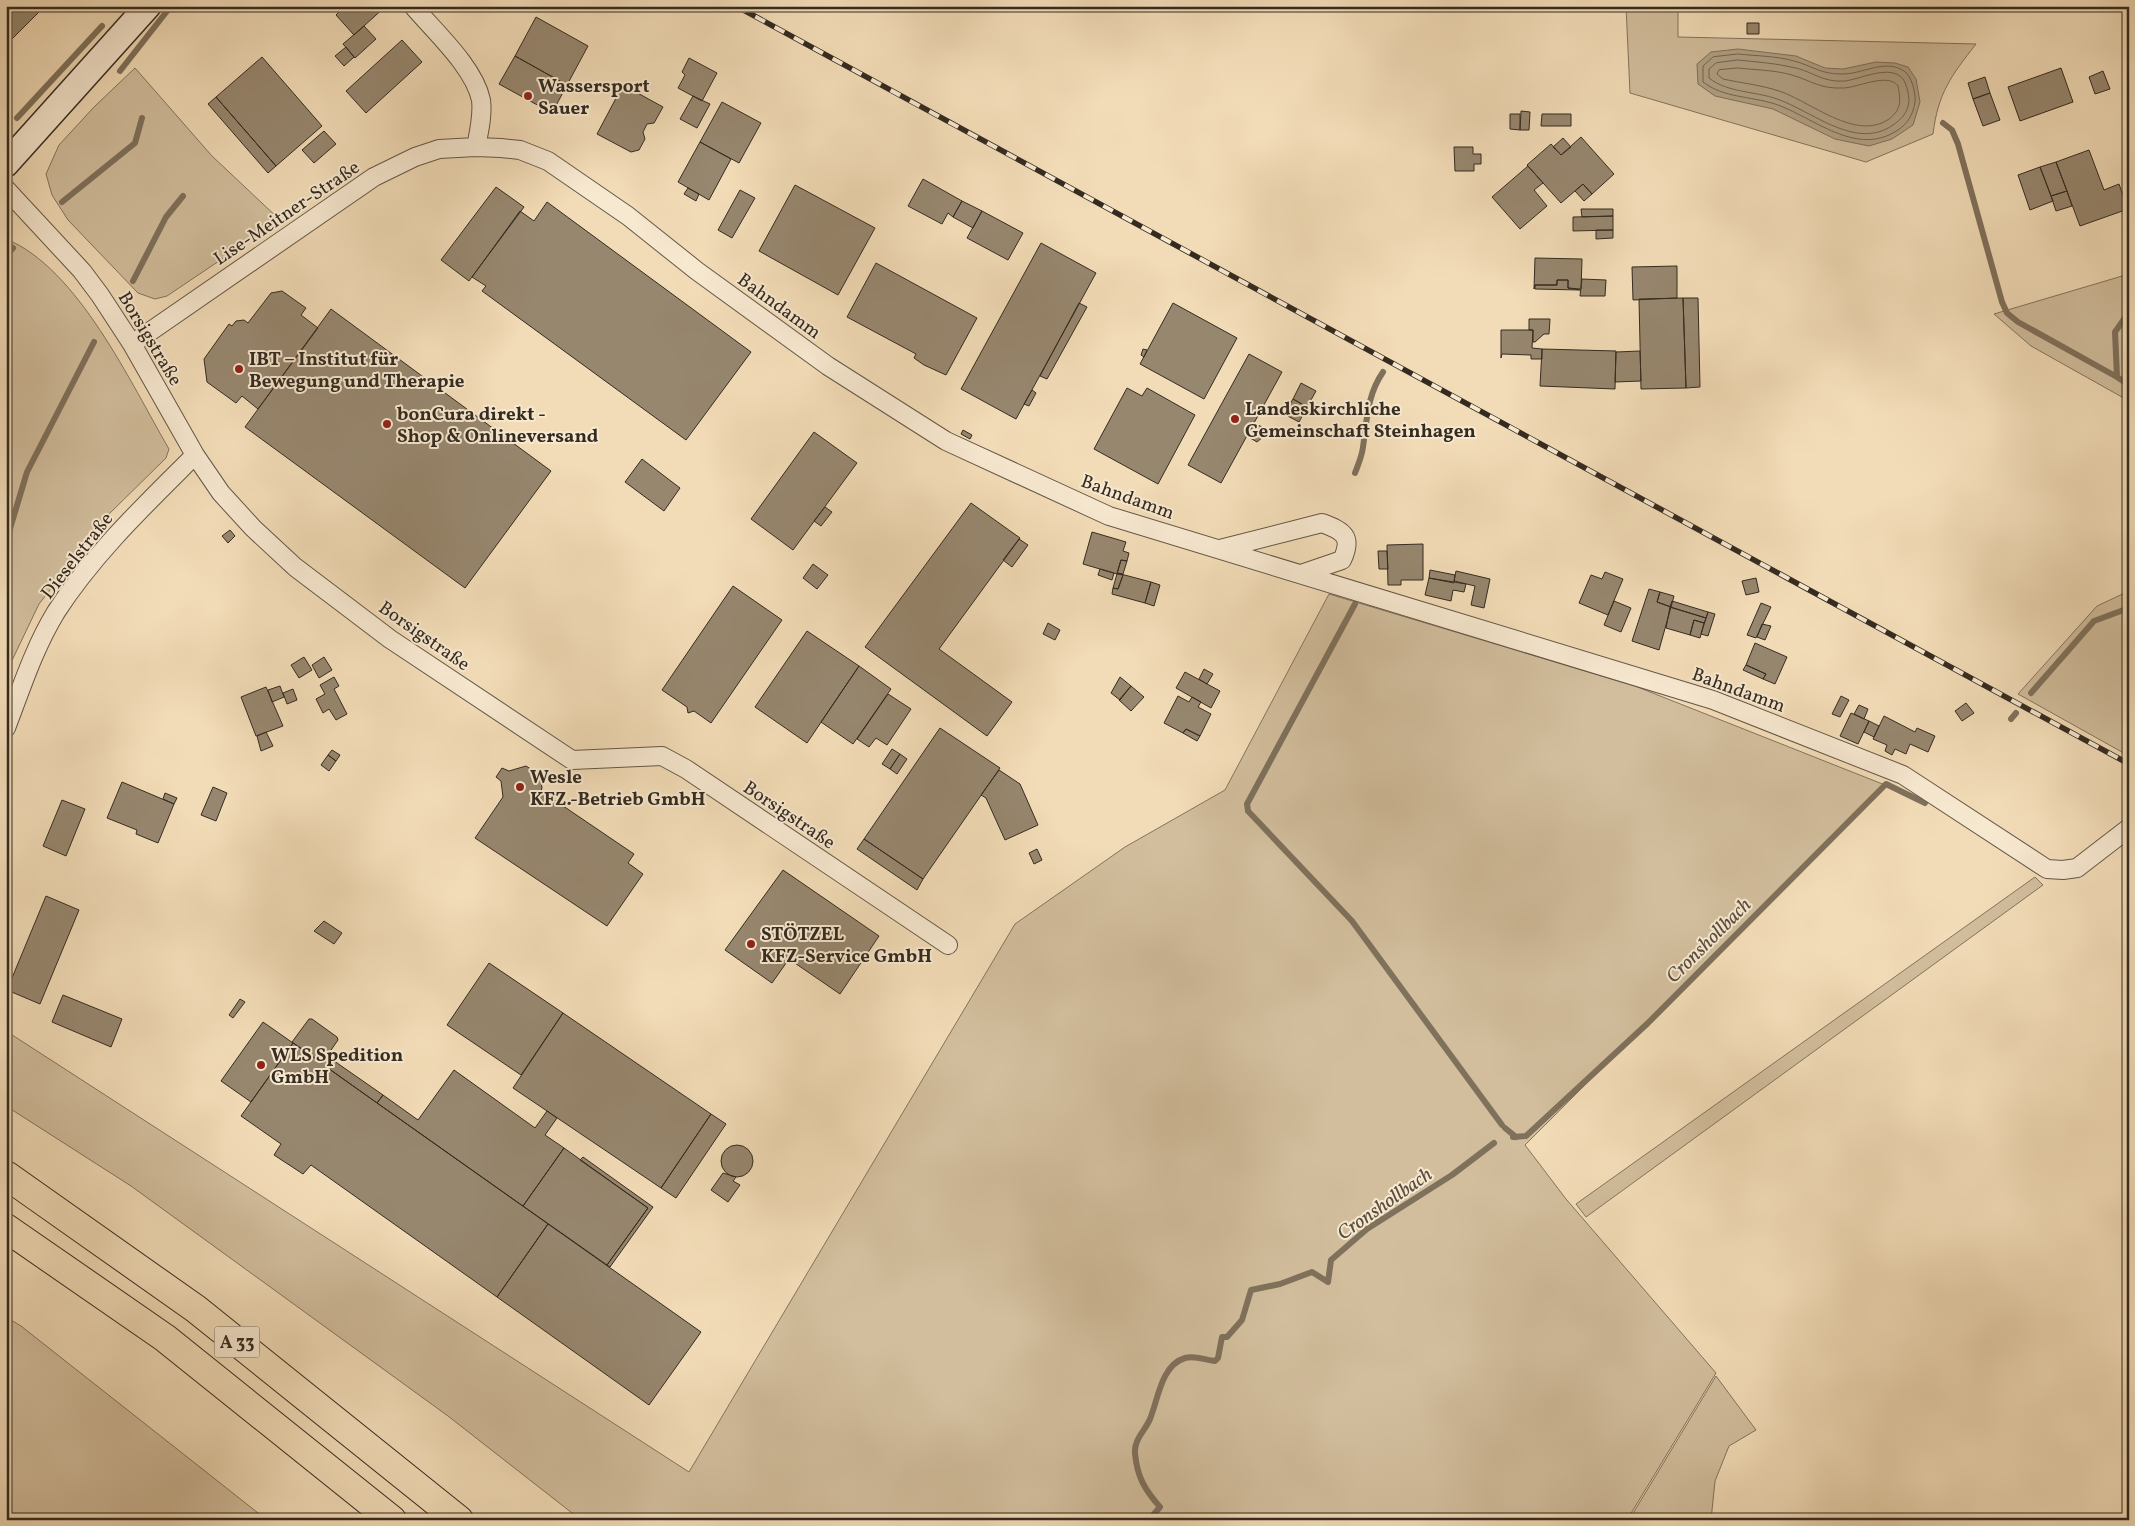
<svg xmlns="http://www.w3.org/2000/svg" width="2135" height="1526" font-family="Vollkorn,serif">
  <rect width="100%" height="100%" fill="#f2dcb7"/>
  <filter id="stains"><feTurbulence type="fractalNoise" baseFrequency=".004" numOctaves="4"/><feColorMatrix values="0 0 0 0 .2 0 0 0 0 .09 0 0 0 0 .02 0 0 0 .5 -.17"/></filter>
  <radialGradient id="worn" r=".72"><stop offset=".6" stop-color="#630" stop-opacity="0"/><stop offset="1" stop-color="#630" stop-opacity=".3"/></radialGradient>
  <path fill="#d2be9d" stroke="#83745e" d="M1626,6H1678V37L1976,44C1951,76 1938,93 1933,134L1866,162L1630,93Z
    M135,68L212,156L280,220L167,296L155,299L138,293L68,220L52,195L46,174L59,145L94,107Z
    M6,239C78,268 131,384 169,449L166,458L109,514L39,604L6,673Z
    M2129,274V401L2031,346L1994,314Z
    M2129,591V756L2018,694L2097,606Z
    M1329,594L1635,686L1885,785L1525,1145L1566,1199L1716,1373L1627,1520H581L448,1416L131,1186L6,1106V1031L689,1472L1015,924L1125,847L1225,790Z
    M2035,877L2043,885L1586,1217L1576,1204Z
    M6,1317L21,1326L267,1520H6Z
    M1716,1376L1756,1430L1729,1446L1715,1481L1711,1520H1629Z"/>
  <path fill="#b1a084" stroke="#7f715c" d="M1738,49L1796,56L1825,68L1843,69L1876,62L1895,63L1908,67L1916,79L1920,102L1913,125L1892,139L1869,146L1835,139L1773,109L1715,96L1698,84L1697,64L1711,52Z"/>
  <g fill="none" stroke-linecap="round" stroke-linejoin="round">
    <path stroke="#726652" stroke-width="1" d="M1738,54C1756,56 1777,56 1794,61C1813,66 1820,74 1841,74C1861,75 1885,58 1904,71C1912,76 1916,94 1915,102C1913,115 1908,123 1898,130C1856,158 1814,117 1775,104C1750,96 1724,98 1703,82V66L1713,57Z
      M1738,60C1756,62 1774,63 1791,67C1811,70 1822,83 1845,81C1860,79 1886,66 1900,76C1906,80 1909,94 1909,101C1908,112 1902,119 1893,125C1856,151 1812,111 1777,99C1755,91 1728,93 1709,78V69L1716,63Z
      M1738,68C1755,70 1775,70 1792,75C1812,81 1820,89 1843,88C1857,88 1888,72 1898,86C1901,101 1901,110 1889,119C1856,142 1810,101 1779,91C1761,85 1741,83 1723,79L1717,74L1719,70Z"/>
    <path stroke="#7f715c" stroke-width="6" d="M120,71L171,6
      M17,118L102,26
      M1943,123L1952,130L1958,144L2002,302L2007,313L2018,322L2117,377
      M62,202L135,143L142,118
      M6,256L13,248
      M133,281L166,217L183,196
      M2129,312L2115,332L2117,377L2129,385
      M1355,473C1358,465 1362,456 1363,447C1367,420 1367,395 1383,372
      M6,542L27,472L94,342
      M1355,604L1247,804L1248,811L1352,921L1502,1125
      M2031,693L2094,621L2129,608
      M2011,719L2016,713
      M1505,1128L1516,1137
      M1513,1137L1526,1136L1648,1023L1886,784L1925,803
      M1149,1520L1160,1507C1145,1490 1137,1477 1135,1453C1134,1439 1145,1431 1150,1419C1158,1400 1161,1365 1185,1358C1195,1355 1205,1360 1215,1361L1218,1358L1222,1337H1227L1242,1320L1251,1290L1280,1284L1312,1272L1328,1282L1331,1260L1367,1229L1452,1175L1494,1143"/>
  </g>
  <path fill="#97876f" stroke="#342b20" d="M6,6H45L6,45Z
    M345,6H386L354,35L336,15Z
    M1714,6H1735V10H1714Z
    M1736,6H1745V11H1736Z
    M536,17L588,46L567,85L515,56Z
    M1747,23H1759V34H1747Z
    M364,26L376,39L355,58L343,44Z
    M402,40L422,62L366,113L346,91Z
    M346,47L354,57L344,66L335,56Z
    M515,56L567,85L552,113L499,84Z
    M262,57L322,126L276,166L216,97Z
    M689,58L717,73L702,101L678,88L685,75L682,72Z
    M2061,68L2073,102L2020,121L2008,87Z
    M2103,71L2110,89L2095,94L2089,77Z
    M1985,77L1990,93L1973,99L1968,83Z
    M623,85L663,107L654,123L647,124L643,132L645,139L639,150L631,152L597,134Z
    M1990,93L2000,120L1983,126L1973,99Z
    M693,96L710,104L697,128L680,119Z
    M216,97L276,166L268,173L208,104Z
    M722,102L761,123L739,163L700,142Z
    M1521,111L1530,112L1529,130H1520Z
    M1510,114H1520V130L1510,129Z
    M1542,114H1571V126H1541Z
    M324,131L336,144L314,163L302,150Z
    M1581,137L1614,174L1592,194L1583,184L1561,203L1527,165L1551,144L1561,155Z
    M1563,138L1571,147L1561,155L1553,147Z
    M700,142L731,159L709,200L678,182Z
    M1454,147H1473V154H1481V164H1474V171H1455Z
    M2089,150L2104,190L2119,184L2128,209L2080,226L2056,162Z
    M2056,162L2067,191L2051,196L2040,167Z
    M1528,166L1543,183L1534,190L1547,206L1520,229L1492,197Z
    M2040,167L2053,201L2030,210L2018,175Z
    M923,179L962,201L953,217L948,213L942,224L908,206Z
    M1583,184L1592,194L1584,201L1575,191Z
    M795,185L875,228L838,295L759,251Z
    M496,187L524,207L469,281L441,260Z
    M688,188L699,194L696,201L684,194Z
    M740,190L755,198L732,238L718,230Z
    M2067,191L2072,206L2056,211L2051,196Z
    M962,201L982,211L973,228L953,217Z
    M547,202L751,352L686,440L482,291L486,286L472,277L520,211L534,221Z
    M1581,209H1613V216L1582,217Z
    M982,211L1023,233L1008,260L967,238Z
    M1613,216V230L1573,231V217Z
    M1596,230H1613V238L1596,239Z
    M1041,243L1096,273L1016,419L961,389Z
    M1535,258L1582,259L1581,289L1568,288V280H1557V285H1535L1534,289Z
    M876,263L977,318L946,375L924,365L914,358L916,354L847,317Z
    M1677,266V298L1633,300L1632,267Z
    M1582,279L1606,280L1605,296H1580Z
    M1557,280H1568V288L1580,290L1535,289V285H1557Z
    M282,291L306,308L301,315L318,328L258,409L242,396L236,403L207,382L204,359L229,324L232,326L236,321L244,320L248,323L271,293Z
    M1683,298H1698L1700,387L1686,388Z
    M1683,298L1686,388L1641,389L1639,299Z
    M1079,303L1087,307L1047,379L1040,376Z
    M1173,303L1237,338L1204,399L1140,364Z
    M331,309L551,471L465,588L245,427Z
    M1529,319H1550L1549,334H1544L1535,342H1533V330H1529Z
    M1501,330H1533L1532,348L1542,349V359H1531V355L1502,354L1501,358Z
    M1143,349L1147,350L1144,357L1141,355Z
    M1542,349L1616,351L1615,389L1540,386Z
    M1640,351L1641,381L1615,382L1616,352Z
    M1249,354L1282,372L1221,483L1188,465Z
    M1301,383L1316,391L1307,407L1293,399Z
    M1127,388L1142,396L1147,388L1195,415L1158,484L1094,449Z
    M1032,390L1036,393L1029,406L1024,404Z
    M1293,399L1307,407L1299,422L1284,414Z
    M1254,423L1270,431L1257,442L1247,436Z
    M963,430L972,435L970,439L961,434Z
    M814,432L857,463L793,550L751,519Z
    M642,459L680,488L664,511L625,482Z
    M971,503L1020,538L939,649L1012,702L987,736L865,647Z
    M825,507L832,512L821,526L814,521Z
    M230,530L235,536L228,543L222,536Z
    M1092,532L1126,542L1123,551L1129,553L1127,561L1121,560L1117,574L1083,564Z
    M1019,539L1028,545L1012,567L1003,560Z
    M1423,544V580H1401V585H1388L1387,545Z
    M1378,551H1387L1388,569H1379Z
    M1121,560L1127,561L1123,574L1117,573Z
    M813,564L828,575L817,589L803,578Z
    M1100,569L1114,573L1112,580L1098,575Z
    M1430,570L1455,575L1454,583L1429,578Z
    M1456,571L1490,579L1484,608L1471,605L1475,586L1454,581Z
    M1605,572L1623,579L1608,615L1579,603L1591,575L1602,579Z
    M1117,573L1151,582L1145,603L1112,594L1113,588L1118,589L1123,575Z
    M1117,574L1123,575L1118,589L1113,588Z
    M1429,578L1466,584L1464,592L1453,590L1451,601L1425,595Z
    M1756,578L1759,592L1746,595L1742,581Z
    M1151,582L1160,585L1154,606L1145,603Z
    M733,586L782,620L711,723L694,711L688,713L687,707L662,690Z
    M1649,589L1660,592L1657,602L1671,607L1659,650L1632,641Z
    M1660,592L1674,596L1671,607L1657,602Z
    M1614,601L1631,608L1621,632L1604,625Z
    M1672,601L1708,612L1706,618L1670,607Z
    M1761,603L1771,607L1756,638L1747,635Z
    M1670,607L1706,618L1704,623L1694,620L1690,635L1666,628Z
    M1708,612L1715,614L1708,636L1701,634Z
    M1694,620L1704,623L1700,638L1690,635Z
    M1048,623L1060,630L1055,640L1043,634Z
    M1762,624L1771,626L1765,640L1757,637Z
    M807,631L859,666L807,743L755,707Z
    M1755,643L1787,657L1775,684L1763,679L1766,674L1746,665Z
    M304,657L312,670L299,678L291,665Z
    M324,657L332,670L319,678L312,665Z
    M1746,665L1766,674L1763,679L1743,670Z
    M859,666L891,689L853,744L821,722Z
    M1204,669L1213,674L1207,684L1199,679Z
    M1185,672L1220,691L1211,708L1176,688Z
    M334,677L339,686L334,689L347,714L336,720L329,709L323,713L316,699L325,694L320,685Z
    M1120,677L1131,686L1120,700L1111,693Z
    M280,686L284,697L272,702L268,690Z
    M1131,686L1144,697L1131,711L1119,700Z
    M266,687L283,726L256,736L241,697Z
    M293,689L297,700L287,704L283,693Z
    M888,694L911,709L887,745L876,738L869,747L857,739Z
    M1178,696L1189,702L1192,697L1201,702L1198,707L1211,714L1200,736L1186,729L1183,733L1164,723Z
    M1841,696L1849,700L1840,717L1832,714Z
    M1966,703L1974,713L1962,721L1955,711Z
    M1859,705L1868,709L1864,719L1854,714Z
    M1851,713L1869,721L1858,744L1840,736Z
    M1884,716L1915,732L1917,728L1935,736L1928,752L1910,744L1906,754L1895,749L1892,755L1885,751L1887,745L1873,739Z
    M1869,721L1879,726L1874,737L1864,732Z
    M940,728L1000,768L923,879L864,839Z
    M1186,729L1200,736L1197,741L1183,733Z
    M266,732L273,746L261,751L257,736Z
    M892,749L900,754L890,769L882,764Z
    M332,750L340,755L336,761L328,755Z
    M900,754L907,759L897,774L890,769Z
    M328,755L336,761L329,771L321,765Z
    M526,766L540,775L542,788L541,791L634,854L628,863L643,874L607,926L475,838L503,797L501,781L496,777L502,768L509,771Z
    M999,770L1020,784L1038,825L1005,840L986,798L981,795Z
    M122,782L174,804L158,843L136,834L137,830L107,818Z
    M213,787L227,793L216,821L201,815Z
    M165,793L177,798L174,804L163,799Z
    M62,800L85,809L66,856L43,846Z
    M864,839L923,879L917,890L857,849Z
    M1037,849L1042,860L1034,864L1029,853Z
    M783,870L879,936L840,994L789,959L772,983L725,950Z
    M46,896L79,910L40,1004L7,990Z
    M324,921L342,933L334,944L314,931Z
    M489,963L563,1013L521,1075L447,1025Z
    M63,995L122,1019L111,1047L52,1022Z
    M240,999L245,1002L233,1018L229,1015Z
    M563,1013L711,1114L661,1188L513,1088Z
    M309,1019H312L337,1037L338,1040L322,1063L292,1042Z
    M263,1022L293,1043L251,1102L221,1081Z
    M293,1043L322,1063L326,1057L330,1060L325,1066L548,1224L497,1297L311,1165L303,1174L274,1155L281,1144L241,1116Z
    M327,1056L383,1095L377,1103L325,1066L330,1060Z
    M454,1070L535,1128L547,1111L557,1118L545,1135L564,1148L523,1206L377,1103L383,1095L418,1120Z
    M711,1114L726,1124L676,1198L661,1188Z
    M721 1161a16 16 0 1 1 32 0a16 16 0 1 1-32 0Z
    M564,1148L648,1208L607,1265L523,1206Z
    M583,1157L653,1207L610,1267L607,1265L648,1208L580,1160Z
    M723,1173L736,1177L733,1181L740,1185L728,1202L711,1190Z
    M548,1224L701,1332L649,1405L497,1297Z"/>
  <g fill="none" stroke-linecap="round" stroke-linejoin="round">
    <defs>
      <path id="street" d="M413,6C435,32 474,67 481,100C483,115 479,132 476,147
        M6,189L82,271L100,295L132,344L195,455L221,493L253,528L295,567L390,639L572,760L662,756L686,769L948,945
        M132,344L374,177L415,157L439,149L476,147L501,148L520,150L548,161L628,216L697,271L828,366L946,441L1109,516L1713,700L1903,775L2047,869L2063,870L2077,868L2129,828
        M1220,549L1322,523C1344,531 1353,537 1342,560L1301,574
        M6,728C21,689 34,648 56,612C94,553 146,504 195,455"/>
      <path id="secondary" d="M6,164L148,6"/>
      <path id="highway" d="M6,1175L196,1309L459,1520
        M6,1228L165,1338L392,1520"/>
    </defs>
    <use href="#street" stroke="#645746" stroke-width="20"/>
    <use href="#secondary" stroke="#342b20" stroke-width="28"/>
    <use href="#highway" stroke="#342b20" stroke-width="30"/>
    <use href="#street" stroke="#f7e8d0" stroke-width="18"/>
    <use href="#secondary" stroke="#f7e8d0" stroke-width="25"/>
    <use href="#highway" stroke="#f2dcb7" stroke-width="28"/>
    <defs>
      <path id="rail" d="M736,6L2129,764"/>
    </defs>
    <use href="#rail" stroke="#342b20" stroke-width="5.5"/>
    <use href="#rail" stroke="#f7e8d0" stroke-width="4" stroke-dasharray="11" stroke-linecap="butt"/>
  </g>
  <g fill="#8f2418" stroke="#f7e8d0" stroke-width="2">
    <circle cx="528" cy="96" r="5"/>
    <circle cx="239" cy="369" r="5"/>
    <circle cx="1235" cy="419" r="5"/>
    <circle cx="387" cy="424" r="5"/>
    <circle cx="520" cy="787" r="5"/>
    <circle cx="751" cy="944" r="5"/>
    <circle cx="261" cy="1065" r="5"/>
  </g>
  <g text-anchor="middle" stroke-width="4" stroke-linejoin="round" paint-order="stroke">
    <rect fill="#f7e8d0" stroke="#6e6455" stroke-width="1" x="214.5" y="1326.5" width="45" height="31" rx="4"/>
    <g font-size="18" font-weight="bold" fill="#342b20">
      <text x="237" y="1348">A 33</text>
    </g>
    <g font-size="19" font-weight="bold" fill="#342b20" stroke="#f7e8d0" text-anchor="start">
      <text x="538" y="92">Wassersport<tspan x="538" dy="22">Sauer</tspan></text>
      <text x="249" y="365">IBT – Institut für<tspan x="249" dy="22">Bewegung und Therapie</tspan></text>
      <text x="1245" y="415">Landeskirchliche<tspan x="1245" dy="22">Gemeinschaft Steinhagen</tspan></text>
      <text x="397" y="420">bonCura direkt -<tspan x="397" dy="22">Shop &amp; Onlineversand</tspan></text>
      <text x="530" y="783">Wesle<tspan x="530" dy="22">KFZ.-Betrieb GmbH</tspan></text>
      <text x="761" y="940">STÖTZEL<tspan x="761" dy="22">KFZ-Service GmbH</tspan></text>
      <text x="271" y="1061">WLS Spedition<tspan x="271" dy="22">GmbH</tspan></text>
    </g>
    <g font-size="19" fill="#342b20" stroke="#f7e8d0">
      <text transform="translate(286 212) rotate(-34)" y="7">Lise-Meitner-Straße</text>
      <text transform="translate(780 305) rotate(36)" y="7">Bahndamm</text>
      <text transform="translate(151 338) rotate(59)" y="7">Borsigstraße</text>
      <text transform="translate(1128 496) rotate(20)" y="7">Bahndamm</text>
      <text transform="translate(76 555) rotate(-52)" y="7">Dieselstraße</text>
      <text transform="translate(425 635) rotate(35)" y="7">Borsigstraße</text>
      <text transform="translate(1739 689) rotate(20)" y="7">Bahndamm</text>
      <text transform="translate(790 814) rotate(34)" y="7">Borsigstraße</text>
    </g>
    <g font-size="20" font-style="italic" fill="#5a4e3e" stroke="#f7e8d0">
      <text transform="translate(1708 940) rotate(-45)" y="7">Cronshollbach</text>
      <text transform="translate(1384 1203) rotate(-35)" y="7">Cronshollbach</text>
    </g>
  </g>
  <rect width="2135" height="1526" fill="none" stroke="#f2dcb7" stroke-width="25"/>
  <rect x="8" y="8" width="2120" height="1511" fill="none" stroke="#342b20" stroke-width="2.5"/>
  <rect x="12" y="12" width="2110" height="1501" fill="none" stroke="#342b20"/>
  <rect width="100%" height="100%" filter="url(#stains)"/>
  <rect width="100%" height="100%" fill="url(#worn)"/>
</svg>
